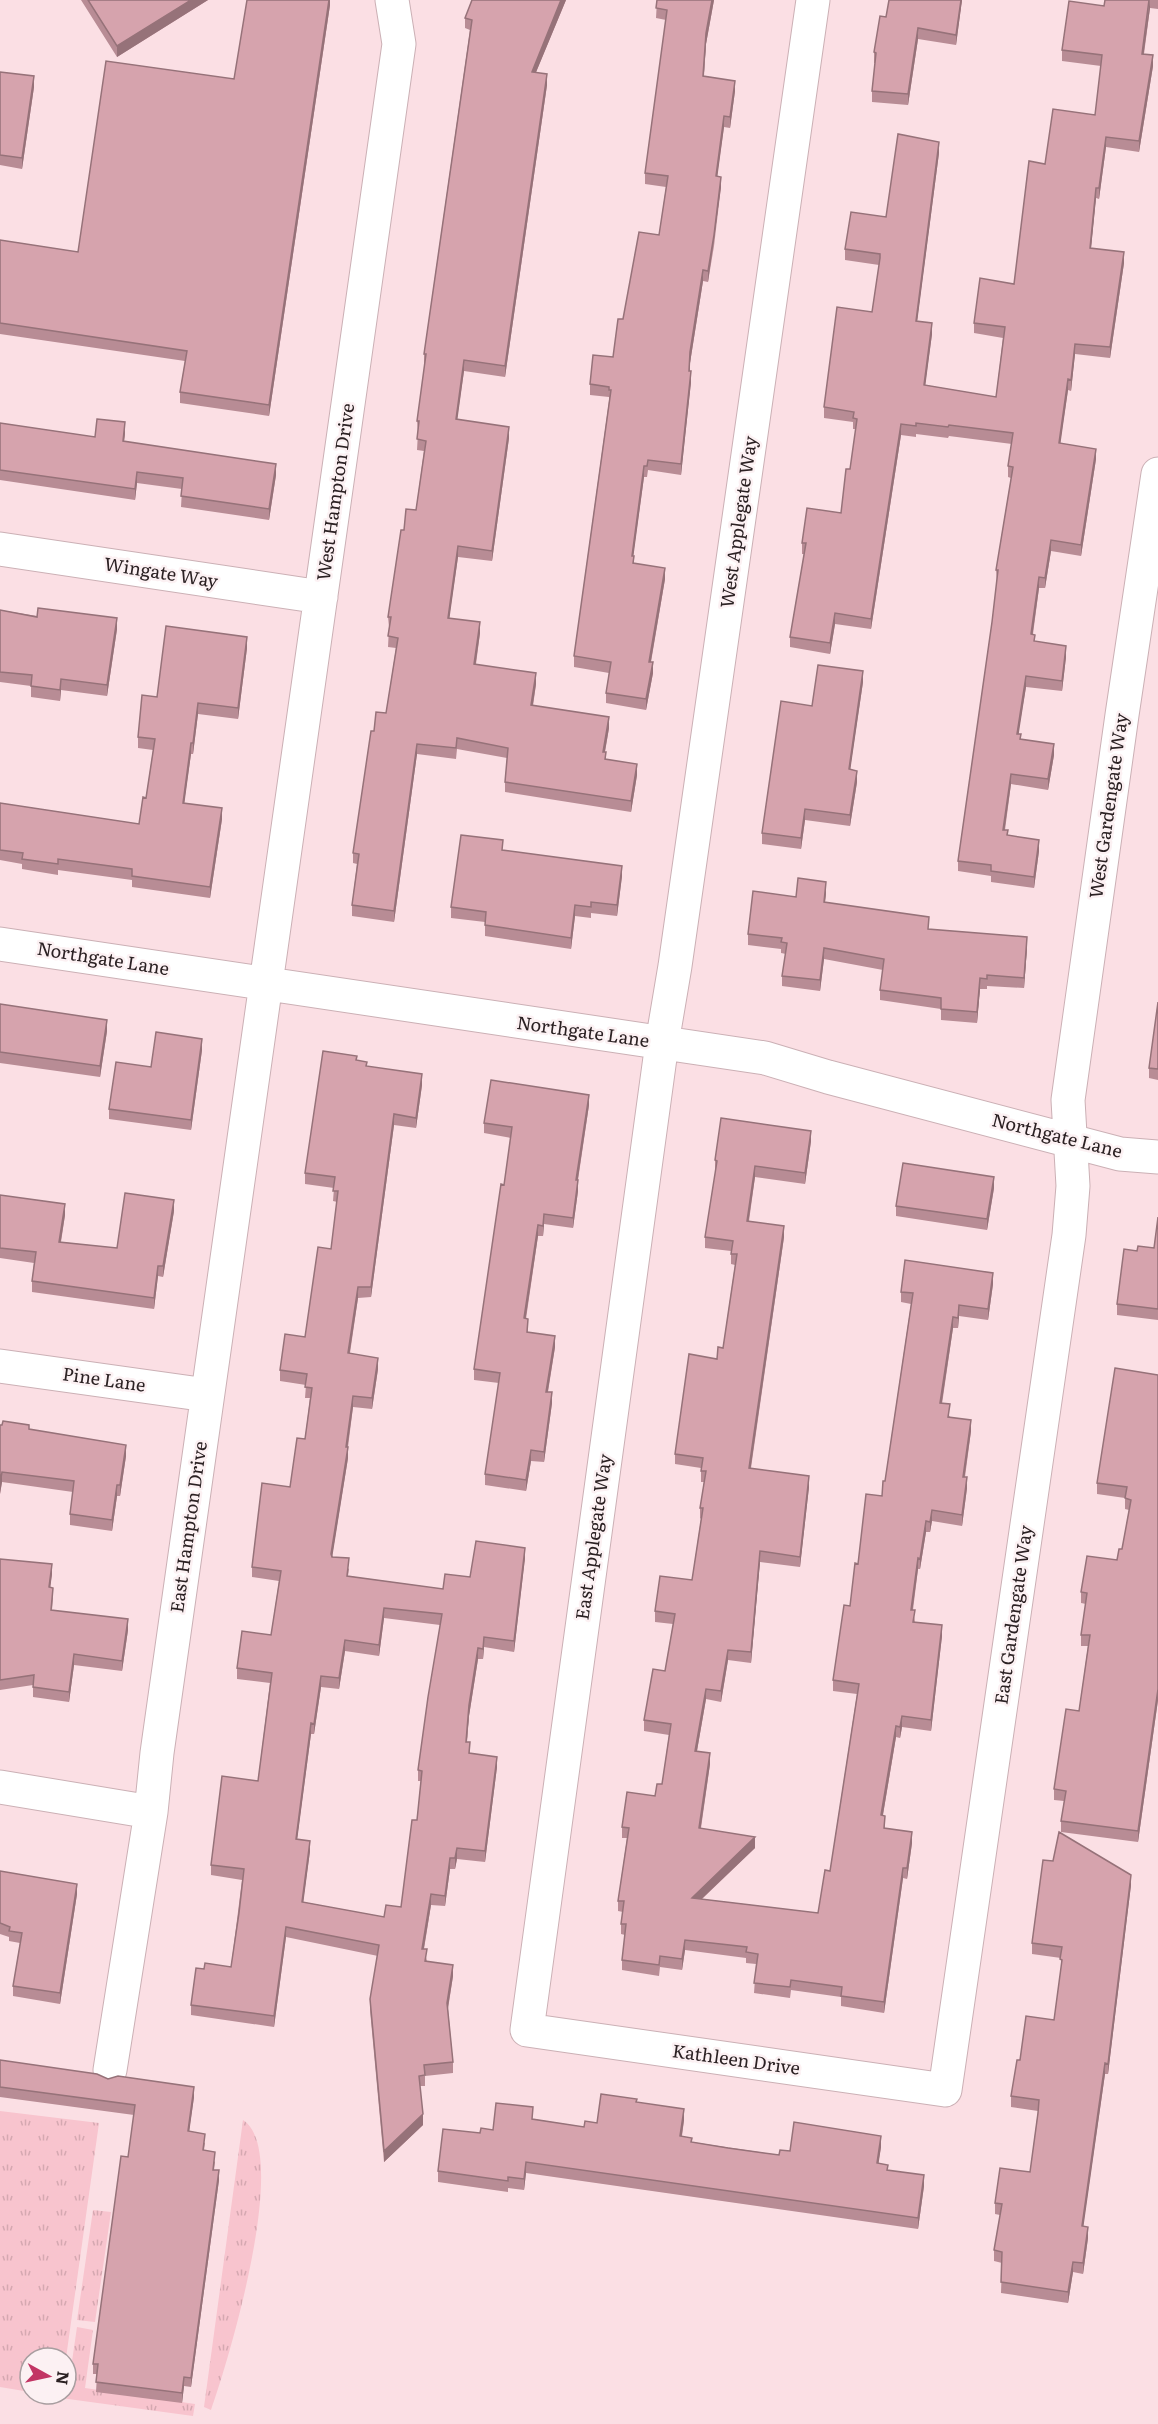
<svg xmlns="http://www.w3.org/2000/svg" width="1158" height="2424" font-family="Literata,serif">
  <defs>
    <pattern id="grass-tufts" width="24" height="20" patternUnits="userSpaceOnUse" patternTransform="scale(1.5)"><rect width="24" height="20" fill="#f8c4ce"/><path d="M3 7l-1-3M5 7V3M7 7l1-3M15 17l-1-3M17 17v-4M19 17l1-3" fill="none" stroke="#d5a8b1"/></pattern>
  </defs>
  <rect width="100%" height="100%" fill="#fbdfe4"/>
  <path fill="url(#grass-tufts)" d="M0,2111L99,2123L66,2358H30V2392L0,2387Z
    M243,2120C292,2151 228,2362 211,2410L204,2407Z
    M93,2210L111,2212L95,2322L77,2320Z
    M77,2327L93,2330L85,2388L195,2404L193,2416L61,2398L62,2394H66V2383L70,2375Z"/>
  <g fill="none" stroke-linecap="round" stroke-linejoin="round">
    <defs>
      <path id="street" d="M813,0L675,966L662,1043L527,2030L945,2090L1069,1235L1073,1186L1068,1100L1122,715L1158,474
        M0,549L321,597
        M0,944L765,1058L828,1077L1120,1154L1158,1157
        M0,1366L207,1395
        M0,1787L151,1812
        M110,2070L151,1812L157,1753L399,44L392,0"/>
    </defs>
    <use href="#street" stroke="#cbb0b5" stroke-width="35"/>
    <use href="#street" stroke="#fff" stroke-width="33"/>
  </g>
  <path fill="#b88c95" fill-rule="evenodd" d="M81,0H208L117,57Z
    M330,0V5L269,416L180,403V392L185,361L0,334V240L78,252L234,79Z
    M472,0H566L536,72L547,85L505,377L464,371L457,419L509,438L492,561L458,557L449,618L480,633L476,664L536,684L533,706L609,728L605,752L606,759L637,775L631,812L505,792V782L507,758L457,749L456,759L417,754L394,922L352,916V905L357,864L353,863V853L374,731L386,713L396,648L388,647L389,627L388,617L404,530L416,510L424,451L417,450L418,432L417,421L425,365L424,364V354L470,30L465,28V18Z
    M657,0H714L706,44L704,76L735,91L730,128L724,127L717,176L721,187L714,246L708,282L703,281L690,363V371L691,382L681,475L648,470L647,477H644L633,556L634,563L665,579L651,662L653,673L646,710L606,703V693L609,673L574,667V656L609,401V397L590,395V384L613,357L623,319L659,235L666,187L645,184V173L666,20L656,18Z
    M962,0L956,45L918,39L908,105L872,102V91L875,63H874V52L886,17Z
    M1105,0H1158V9L1150,8L1144,54L1153,66L1139,152L1106,147L1099,199L1096,198L1091,248L1124,263L1110,358L1075,354L1071,391L1068,390L1060,443L1096,459L1081,556L1051,551L1045,588H1039L1033,634L1035,642L1066,657L1062,691L1026,687L1018,734L1021,739L1054,755L1048,790L1011,784L1005,830L1008,835L1039,851L1034,888L991,882V876L958,871V861L992,622L997,581L996,570L1011,478L1008,477V466L1012,444L949,436L948,438L916,434V437L901,435L871,629L835,624L830,654L790,647V637L804,554H802V543L841,513L850,469L856,429H853V422L824,418V407L872,312L879,265L845,260V249L886,217L939,153L917,321L932,334L925,385L996,397L1003,338L974,333V323L1014,284L1045,164L1095,115L1101,66L1062,61V50L1104,6Z
    M0,72L34,87L22,169L0,165Z
    M0,423L95,437L125,433L124,441L276,475L269,520L181,507L182,489L137,483L135,500L0,480Z
    M0,610L117,629L107,696L61,690L60,701L31,697V686L0,682Z
    M247,648L238,719L198,714L193,754H191L184,803L222,819L210,898L132,887V880L58,870V875L22,869V864L0,860V803L139,824L146,798L153,750L138,748V737L157,697Z
    M863,682L850,769L857,782L850,826L805,820L801,849L762,844V833L812,706Z
    M503,850L622,876L617,916L591,913V918L575,916L571,949L485,936V922L451,918V907Z
    M826,893L825,902L929,929L1027,948L1024,988L987,986V989H980L977,1023L941,1020V1009L880,1000V990L883,970L824,959L820,991L782,986V976L786,954L781,953V949L748,945V934L796,897Z
    M1158,1002V1080L1149,1078V1068Z
    M0,1004L107,1031L100,1077L0,1063Z
    M202,1050L191,1130L109,1119V1109L151,1067Z
    M357,1060L367,1066L422,1085L416,1128L394,1125L371,1297L358,1298L350,1353L378,1369L372,1409L353,1407L348,1447V1458L332,1556L349,1569L348,1576L443,1589L470,1577L525,1558L514,1652L484,1647L483,1659H478L469,1716L467,1742L470,1753L497,1767L485,1862L457,1859L455,1869H450L445,1906L431,1905L424,1949L427,1961L453,1976L448,2009L453,2062V2073L425,2076V2086H420L423,2125L384,2162L370,2010V1999L378,1956L286,1937L274,2027L191,2015V2005L204,1969L231,1967L242,1880L211,1875V1865L258,1781L270,1683L237,1679V1668L271,1635L279,1581L252,1577V1567L290,1487L305,1439L310,1398H305L306,1385L280,1381V1370L305,1337L331,1249L337,1202L333,1201L334,1188L305,1184V1173ZM384,1618L440,1625L418,1770V1781H421L417,1820L401,1907L384,1917L303,1902L310,1851L297,1839L311,1734H314L321,1687L339,1689L345,1651L379,1656Z
    M589,1105L578,1180V1191L573,1228L544,1224L543,1236H538L526,1319L528,1332L555,1347L548,1392L552,1403L544,1462L531,1461L526,1491L485,1485V1474L499,1383L474,1380V1369L504,1185L511,1138L484,1133V1123Z
    M811,1141L805,1184L755,1177L749,1221L784,1237L751,1468L809,1487L800,1567L760,1562L751,1663L728,1660L721,1702L706,1699L697,1751L710,1764L701,1828L755,1848L702,1899L818,1913L830,1871L857,1694L833,1691V1680L850,1606L858,1564L882,1496L885,1481L911,1304L901,1302V1292L993,1284L988,1320L959,1316L958,1328H953L942,1404L950,1417L971,1431L965,1477L967,1488L962,1526L932,1521L930,1532H926L920,1569H918L913,1610L915,1622L942,1636L931,1731L902,1727L900,1738L896,1737L883,1815L885,1828L912,1843L907,1879L903,1878L884,2013L841,2006V1997L791,1990L790,1998L754,1993L756,1964L746,1963V1958L685,1950L682,1970L660,1967L659,1976L622,1970V1960L625,1935L621,1934V1924L623,1912L618,1911V1901L627,1838H622V1827L655,1796L662,1784L669,1735L644,1731V1720L665,1671L673,1624L655,1622V1611L692,1580L701,1519L700,1518V1508L704,1482H701V1468L675,1464V1454L717,1359L723,1348L735,1265L731,1264V1251L705,1248V1237L716,1171H715V1160Z
    M994,1188L987,1230L896,1216V1206Z
    M0,1195L65,1215L61,1242L117,1248L174,1211L163,1277L158,1276L154,1309L32,1292V1281L34,1263L0,1258Z
    M1158,1217V1320L1117,1315V1304L1137,1251L1154,1248Z
    M1158,1375V1700L1138,1842L1061,1832V1821L1064,1801L1054,1800V1789L1079,1711L1088,1646H1081V1635L1086,1604L1081,1603V1592L1117,1560L1122,1549L1129,1510L1125,1509V1498L1097,1494V1483Z
    M0,1425L29,1429L126,1456L120,1496H117L112,1531L70,1525V1514L73,1492L2,1482L0,1494Z
    M0,1559L52,1574L50,1587L53,1598L52,1610L128,1630L122,1671L74,1665L69,1702L33,1697V1685L0,1690Z
    M0,1871L77,1894L60,2004L13,1996V1986L20,1943L9,1941V1937L0,1934Z
    M1131,1885L1108,2074H1105L1083,2226L1088,2238L1083,2274L1073,2272L1068,2303L1001,2293L1002,2263L994,2261V2250L1000,2215L995,2214V2203L1030,2172L1038,2111L1011,2107V2096L1020,2060L1054,2020L1061,1970V1958L1032,1954V1943Z
    M0,2060L108,2079L194,2097L189,2131L205,2143L204,2150L215,2162L214,2170L219,2180L191,2387L184,2386L182,2403L96,2392L97,2374H93V2364L128,2157L134,2115L0,2097Z
    M637,2102L684,2120L682,2136L692,2142L779,2155L790,2151L881,2147L878,2164L888,2170L924,2186L918,2229L526,2173L524,2190L508,2188V2192L438,2182V2171L480,2133L533,2119L584,2127L597,2123Z"/>
  <path fill="#967279" d="M191,0H208L117,57V46Z
    M329,0H330V5L269,416V405Z
    M561,0H566L532,82V72Z
    M712,0H714L706,44L703,87L706,33Z
    M961,0H962L956,45V35Z
    M1150,0V8L1142,65V54Z
    M918,28V39L908,105V94Z
    M1153,55V66L1139,152V141Z
    M547,74V85L505,377V366Z
    M34,76V87L22,169V158Z
    M735,81V91L730,128V117Z
    M724,116V127L716,187V176Z
    M1106,137V147L1099,199V188Z
    M939,142V153L916,331V321Z
    M721,177V187L708,282V271Z
    M1096,188V198L1090,259V248Z
    M1124,252V263L1110,358V347Z
    M703,270V281L690,363L689,382L690,352Z
    M932,323V334L924,396V385Z
    M1075,344V354L1071,391V380Z
    M464,360V371L456,430V419Z
    M691,371V382L681,475V464Z
    M1068,379V390L1059,454V443Z
    M125,422V433L123,452V441Z
    M901,424V435L871,629V619Z
    M509,427V438L492,561V551Z
    M1096,449V459L1081,556V545Z
    M276,464V475L269,520V509Z
    M644,466V477L632,567V556Z
    M137,472V483L135,500V489Z
    M1051,540V551L1045,588V578Z
    M458,546V557L448,629V618Z
    M665,568V579L649,672V662Z
    M1039,577V588L1031,645V634Z
    M835,613V624L830,654V643Z
    M117,618V629L107,696V685Z
    M480,622V633L474,675V664Z
    M247,637V648L238,719V708Z
    M1066,646V657L1062,691V681Z
    M653,662V673L646,710V699Z
    M863,671V682L849,779V769Z
    M536,673V684L531,716V705Z
    M1026,676V687L1017,745V734Z
    M61,679V690L60,701V690Z
    M198,703V714L193,754V743Z
    M609,717V728L603,762V752Z
    M191,743V754L183,814V803Z
    M417,744V754L394,922V911Z
    M1054,744V755L1048,790V779Z
    M637,764V775L631,812V801Z
    M857,771V782L850,826V815Z
    M1011,774V784L1003,840V830Z
    M222,808V819L210,898V887Z
    M805,809V820L801,849V838Z
    M1039,840V851L1034,888V877Z
    M622,866V876L617,916V905Z
    M826,882V893L824,912V902Z
    M575,905V916L571,949V938Z
    M1027,937V948L1024,988V978Z
    M824,948V959L820,991V980Z
    M980,978V989L977,1023V1012Z
    M107,1020V1031L100,1077V1066Z
    M202,1039V1050L191,1130V1120Z
    M422,1074V1085L416,1128V1118Z
    M589,1095V1105L576,1191V1180Z
    M394,1114V1125L371,1297V1287Z
    M811,1131V1141L805,1184V1173Z
    M755,1166V1177L747,1231V1221Z
    M994,1177V1188L987,1230V1219Z
    M578,1180V1191L573,1228V1218Z
    M174,1200V1211L163,1277V1266Z
    M65,1204V1215L59,1252V1242Z
    M544,1214V1224L543,1236V1226Z
    M538,1225V1236L524,1329V1318Z
    M784,1226V1237L749,1479V1468Z
    M158,1266V1276L154,1309V1298Z
    M993,1273V1284L988,1320V1309Z
    M358,1287V1298L348,1363V1353Z
    M959,1305V1316L958,1328V1318Z
    M953,1317V1328L940,1414V1403Z
    M555,1336V1347L546,1402V1392Z
    M378,1358V1369L372,1409V1398Z
    M552,1392V1403L544,1462V1452Z
    M353,1396V1407L346,1457V1447Z
    M971,1420V1431L963,1487V1477Z
    M126,1445V1456L120,1496V1485Z
    M348,1447V1458L331,1565V1554Z
    M531,1450V1461L526,1491V1480Z
    M2,1472V1482L0,1494V1483Z
    M809,1476V1487L800,1567V1557Z
    M967,1477V1488L962,1526V1515Z
    M117,1485V1496L112,1531V1520Z
    M932,1510V1521L930,1532V1522Z
    M926,1521V1532L920,1569V1559Z
    M525,1548V1558L514,1652V1641Z
    M760,1551V1562L751,1663V1652Z
    M918,1558V1569L911,1620V1610Z
    M52,1564V1574L49,1598V1587Z
    M384,1608V1618L379,1656V1645Z
    M128,1619V1630L122,1671V1661Z
    M942,1625V1636L931,1731V1720Z
    M484,1637V1647L483,1659V1649Z
    M345,1640V1651L339,1689V1678Z
    M478,1648V1659L469,1716L466,1752L469,1705Z
    M728,1650V1660L721,1702V1691Z
    M74,1654V1665L69,1702V1692Z
    M321,1676V1687L314,1734V1724Z
    M706,1689V1699L695,1762V1751Z
    M1158,1689V1700L1138,1842V1831Z
    M902,1716V1727L900,1738V1727Z
    M311,1723V1734L296,1849V1839Z
    M896,1726V1737L881,1826V1815Z
    M710,1753V1764L699,1839V1828Z
    M497,1757V1767L485,1862V1851Z
    M912,1832V1843L907,1879V1868Z
    M755,1837V1848L692,1908V1898Z
    M310,1841V1851L302,1913V1902Z
    M457,1848V1859L455,1869V1858Z
    M450,1858V1869L445,1906V1896Z
    M903,1868V1878L884,2013V2002Z
    M1131,1875V1885L1108,2074V2064Z
    M77,1884V1894L60,2004V1993Z
    M431,1894V1905L422,1959V1949Z
    M286,1927V1937L274,2027V2016Z
    M685,1940V1950L682,1970V1959Z
    M453,1965V1976L447,2013V2003Z
    M1105,2063V2074L1082,2237V2226Z
    M194,2087V2097L188,2141V2131Z
    M684,2109V2120L680,2147V2136Z
    M423,2114V2125L384,2162V2151Z
    M881,2136V2147L877,2174V2163Z
    M526,2162V2173L524,2190V2179Z
    M219,2170V2180L191,2387V2378Z
    M924,2175V2186L918,2229V2218Z
    M1088,2227V2238L1083,2274V2263Z
    M1073,2262V2272L1068,2303V2292Z
    M184,2377V2386L182,2403V2393Z"/>
  <path fill="#d6a3ad" stroke="#967279" stroke-width="1.5" fill-rule="evenodd" d="M88,0H191L117,46Z
    M247,0H329L269,405L180,392L187,351L0,323V240L78,252L106,61L234,79Z
    M472,0H561L532,72L547,74L505,366L464,360L456,419L509,427L492,551L458,546L448,618L480,622L474,664L536,673L531,705L609,717L603,752H606L605,759L637,764L631,801L505,782L508,748L457,738L456,748L417,744L394,911L352,905L359,854L353,853L371,731H374L376,712L386,713L398,638L388,636L391,617H388L401,530H404L406,509L416,510L426,441L417,439L419,421H417L426,354H424L472,20L465,18Z
    M657,0H712L706,33L703,76L735,81L730,117L724,116L716,176L721,177L714,235L708,271L703,270L690,352L689,371H691L681,464L648,460L647,466H644L632,556H634L633,563L665,568L649,662H653L646,699L606,693L611,662L574,656L611,390H609V387L590,384L593,355L613,357L618,319H623L639,232L659,235L668,176L645,173L667,10L656,8Z
    M889,0H961L956,35L918,28L908,94L872,91L876,53L874,52L880,16L886,17Z
    M1105,0H1149L1142,54L1153,55L1139,141L1106,137L1099,188H1096L1090,248L1124,252L1110,347L1075,344L1071,380L1068,379L1059,443L1096,449L1081,545L1051,540L1045,578L1039,577L1031,634L1035,635L1034,641L1066,646L1062,681L1026,676L1017,734H1021L1020,739L1054,744L1048,779L1011,774L1003,830H1008L1007,835L1039,840L1034,877L991,871V865L958,861L992,622L998,570H996L1013,467L1008,466L1013,433L949,425L948,427L916,423V426L901,424L871,619L835,613L830,643L790,637L806,543H802L807,508L841,513L846,469H850L857,419L853,418L854,412L824,407L837,307L872,312L880,258V254L845,249L851,212L886,217L898,134L939,142L916,321L932,323L924,385L996,397L1005,327L974,323L980,278L1014,284L1029,161L1045,164L1053,109L1095,115L1102,55L1062,50L1069,1L1104,6Z
    M0,72L34,76L22,158L0,155Z
    M97,419L125,422L123,441L276,464L269,509L181,496L183,478L137,472L135,489L0,470V423L95,437Z
    M38,608L117,618L107,685L61,679L60,690L31,686L32,675L0,672V610L37,617Z
    M166,626L247,637L238,708L198,703L193,743H191L183,803L222,808L210,887L132,876V869L58,859V864L22,859L23,853L0,850V803L139,824L143,797L146,798L155,739L138,737L142,695L157,697Z
    M818,665L863,671L849,769L857,771L850,815L805,809L801,838L762,833L781,701L812,706Z
    M461,835L503,840L502,850L622,866L617,905L591,902V907L575,905L571,938L485,925L486,912L451,907Z
    M798,878L826,882L824,902L929,917L928,929L1027,937L1024,978L987,975V979L980,978L977,1012L941,1009V998L880,990L884,959L824,948L820,980L782,976L787,943L781,942L782,938L748,934L753,891L796,897Z
    M1158,1002V1069L1149,1068Z
    M0,1004L107,1020L100,1066L0,1052Z
    M156,1032L202,1039L191,1120L109,1109L116,1062L151,1067Z
    M323,1051L357,1056L356,1060L367,1062L366,1066L422,1074L416,1118L394,1114L371,1287H358L348,1353L378,1358L372,1398L353,1396L346,1447H348L331,1554L332,1557L349,1558L347,1576L443,1589L445,1574L470,1577L476,1541L525,1548L514,1641L484,1637L483,1649L478,1648L469,1705L466,1742H470L469,1753L497,1757L485,1851L457,1848L455,1858H450L445,1896L431,1894L422,1949H427L425,1961L453,1965L447,2003L453,2062L424,2065L425,2075L419,2076L423,2114L384,2151L370,1999L379,1945L286,1927L274,2016L191,2005L196,1968L204,1969L205,1963L231,1967L239,1913L244,1869L211,1865L222,1776L258,1781L272,1673L237,1668L242,1631L271,1635L281,1571L252,1567L262,1483L290,1487L297,1438L305,1439L312,1388L305,1387L307,1374L280,1370L285,1334L305,1337L318,1247L331,1249L338,1191H333L335,1177L305,1173ZM384,1608L442,1614L428,1697L418,1770L422,1771L417,1820H412L401,1907L386,1905L384,1917L302,1902L310,1841L296,1839L311,1723L314,1724L321,1676L339,1678L345,1640L379,1645Z
    M491,1080L589,1095L576,1180H578L573,1218L544,1214L543,1226L538,1225L524,1318L528,1319L527,1332L555,1336L546,1392H552L544,1452L531,1450L526,1480L485,1474L500,1373L474,1369L501,1184L504,1185L512,1127L484,1123Z
    M721,1118L811,1131L805,1173L755,1166L747,1221L784,1226L749,1468L809,1476L800,1557L760,1551L751,1652L728,1650L721,1691L706,1689L695,1751L710,1753L699,1828L755,1837L692,1898L818,1913L825,1870L830,1871L859,1684L833,1680L844,1605L850,1606L855,1563L858,1564L866,1494L882,1496L883,1481H885L913,1293L901,1292L905,1260L993,1273L988,1309L959,1305L958,1318L953,1317L940,1403L950,1404L948,1417L971,1420L963,1477H967L962,1515L932,1510L930,1522L926,1521L920,1559L918,1558L911,1610H915L913,1622L942,1625L931,1720L902,1716L900,1727L896,1726L881,1815L885,1816L884,1828L912,1832L907,1868H903L884,2002L841,1996L842,1987L791,1980L790,1987L754,1983L758,1954L746,1952L747,1947L685,1940L682,1959L660,1956L659,1965L622,1960L626,1924H621L624,1901H618L629,1828L622,1827L627,1792L655,1796L657,1784H662L671,1724L644,1720L653,1669L665,1671L675,1614L655,1611L660,1576L692,1580L703,1508H700L706,1471H701L703,1458L675,1454L689,1354L717,1359L718,1347L723,1348L737,1254H731L733,1241L705,1237L717,1161L715,1160Z
    M903,1163L994,1177L987,1219L896,1206Z
    M125,1193L174,1200L163,1266H158L154,1298L32,1281L36,1252L0,1248V1195L65,1204L59,1242L117,1248Z
    M1158,1217V1309L1117,1304L1124,1249L1137,1251L1138,1246L1154,1248Z
    M1115,1368L1158,1375V1689L1138,1831L1061,1821L1066,1791L1054,1789L1066,1709L1079,1711L1090,1635H1081L1087,1593L1081,1592L1087,1556L1117,1560L1119,1549H1122L1131,1500L1125,1498L1127,1487L1097,1483Z
    M3,1421L29,1425V1429L126,1445L120,1485H117L112,1520L70,1514L74,1481L2,1472L0,1483V1425H2Z
    M0,1559L52,1564L49,1587L53,1588L51,1610L128,1619L122,1661L74,1654L69,1692L33,1687L34,1675L0,1680Z
    M1059,1832L1131,1875L1108,2064L1105,2063L1082,2226L1088,2227L1083,2263L1073,2262L1068,2292L1001,2282L1002,2252L994,2250L1002,2204L995,2203L1000,2168L1030,2172L1038,2113L1039,2100L1011,2096L1017,2060H1020L1026,2016L1054,2020L1062,1960L1060,1959L1062,1947L1032,1943L1043,1860L1053,1861Z
    M0,1871L77,1884L60,1993L13,1986L22,1933L9,1931L10,1927L0,1923Z
    M0,2060L97,2074L108,2079L118,2076L194,2087L188,2131L205,2134L203,2150L215,2152L213,2170H219L191,2378L184,2377L182,2393L96,2382L98,2364H93L121,2156L128,2157L135,2105L0,2087Z
    M601,2094L637,2099L636,2102L684,2109L680,2136L692,2138L691,2142L728,2148L779,2155L780,2150L790,2151L794,2122L881,2136L877,2163L888,2165L887,2170L924,2175L918,2218L526,2162L524,2179L508,2177V2181L438,2171L443,2129L480,2133L481,2128L493,2130L496,2103L533,2107L532,2119L584,2127L585,2121L597,2123Z"/>
  <g text-anchor="middle" stroke-width="5" stroke-linejoin="round" paint-order="stroke">
    <g font-size="18" fill="#2b2123" stroke="#fcf1f3">
      <text transform="translate(336 492) rotate(-82)" y="6">West Hampton Drive</text>
      <text transform="translate(739 522) rotate(-82)" y="6">West Applegate Way</text>
      <text transform="translate(161 573) rotate(9)" y="6">Wingate Way</text>
      <text transform="translate(1109 806) rotate(-82)" y="6">West Gardengate Way</text>
      <text transform="translate(103 959) rotate(9)" y="6">Northgate Lane</text>
      <text transform="translate(583 1032) rotate(8)" y="6">Northgate Lane</text>
      <text transform="translate(1057 1136) rotate(14)" y="6">Northgate Lane</text>
      <text transform="translate(104 1380) rotate(8)" y="6">Pine Lane</text>
      <text transform="translate(189 1527) rotate(-82)" y="6">East Hampton Drive</text>
      <text transform="translate(594 1537) rotate(-82)" y="6">East Applegate Way</text>
      <text transform="translate(1014 1615) rotate(-82)" y="6">East Gardengate Way</text>
      <text transform="translate(736 2060) rotate(8)" y="6">Kathleen Drive</text>
    </g>
  </g>
  <g transform="translate(48 2376) rotate(98)"><circle r="28" fill="#fcf1f3" stroke="#a89ea0" stroke-width="1.5"/>
  <path d="M0-4.5L10 22L0 15L-10 22Z" fill="#c23564"/>
  <text y="-9" font-size="16" font-weight="bold" text-anchor="middle" fill="#2b2123">N</text>
  </g>
</svg>
